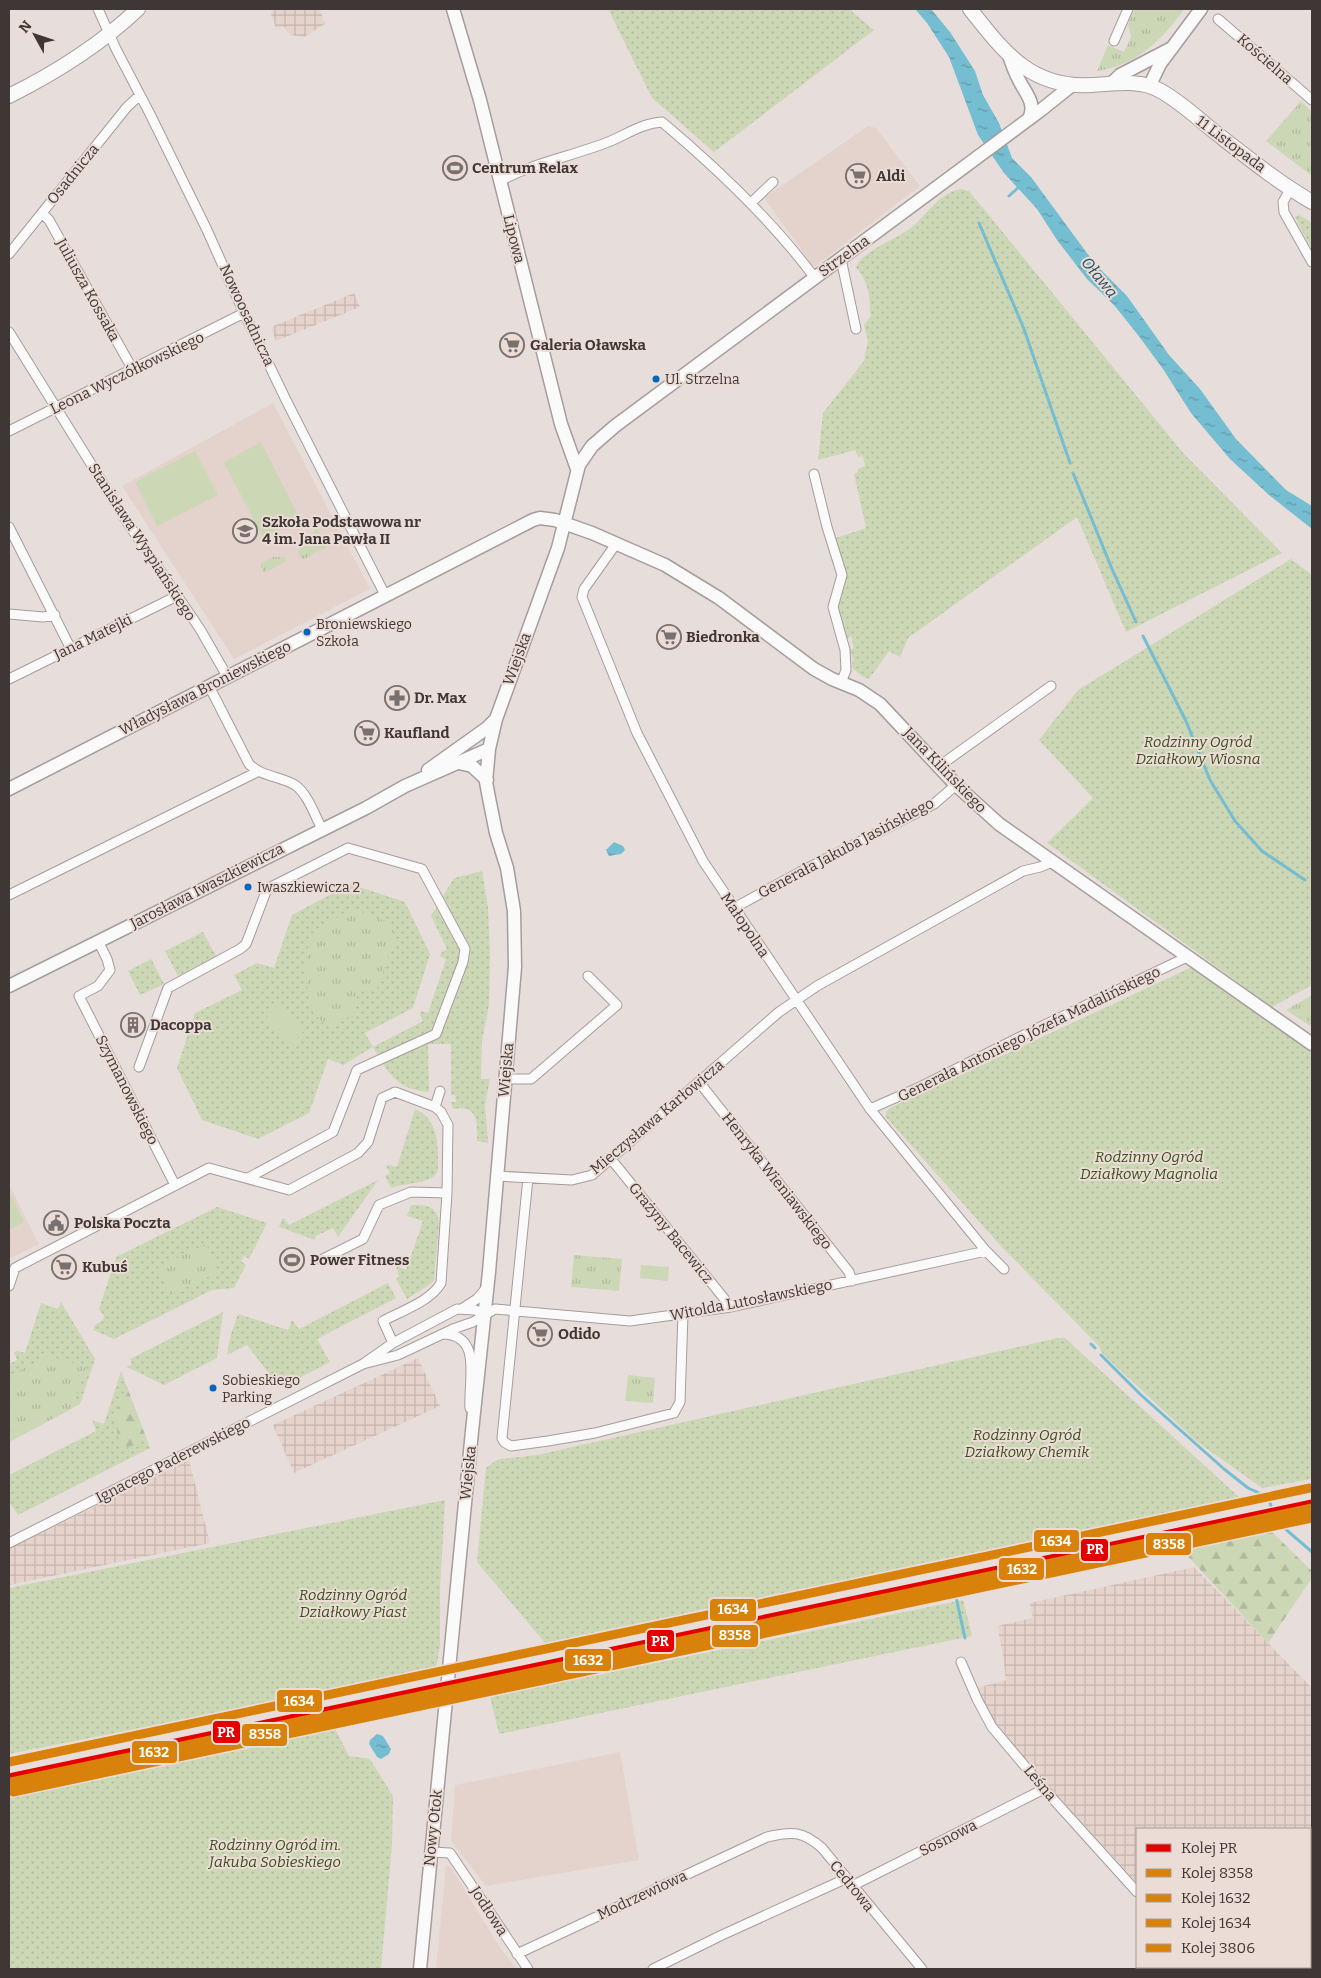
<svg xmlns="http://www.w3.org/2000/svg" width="1321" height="1978" font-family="Bitter,serif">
  <defs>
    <pattern id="industrial-grid" width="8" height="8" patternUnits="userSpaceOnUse" patternTransform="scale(1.25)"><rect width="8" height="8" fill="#e5d3cc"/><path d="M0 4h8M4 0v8" fill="none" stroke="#c6b6b0"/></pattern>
    <pattern id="grass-dots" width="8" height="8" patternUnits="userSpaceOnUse" patternTransform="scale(1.25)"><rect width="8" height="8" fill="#ccd7b6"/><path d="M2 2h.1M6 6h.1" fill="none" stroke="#b0b99d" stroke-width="1.8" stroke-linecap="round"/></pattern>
    <pattern id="forest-firs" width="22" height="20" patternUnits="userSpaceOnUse" patternTransform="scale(1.25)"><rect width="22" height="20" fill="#ccd7b6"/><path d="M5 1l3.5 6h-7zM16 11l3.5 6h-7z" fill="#b0b99d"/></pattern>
    <pattern id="park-tufts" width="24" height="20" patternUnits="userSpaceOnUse" patternTransform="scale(1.25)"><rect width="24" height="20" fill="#ccd7b6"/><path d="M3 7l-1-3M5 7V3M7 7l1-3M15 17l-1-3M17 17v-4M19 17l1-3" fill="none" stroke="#b0b99d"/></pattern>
    <pattern id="water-ripples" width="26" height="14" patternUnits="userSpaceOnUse" patternTransform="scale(1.25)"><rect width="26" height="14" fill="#75bdd1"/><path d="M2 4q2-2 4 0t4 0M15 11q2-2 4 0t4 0" fill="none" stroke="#619aaa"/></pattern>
  </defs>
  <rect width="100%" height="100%" fill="#e7dedb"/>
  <path fill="#e4d3cc" d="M868,126L876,128L920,186L814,267L764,198Z
    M273,403L370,589L234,659L122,486Z
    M9,1184L39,1244L9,1259Z
    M620,1752L639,1860L486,1886L451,1841L455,1785Z
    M446,1865L450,1866L501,1949L517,1969H436Z"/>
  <path fill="url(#industrial-grid)" d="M273,9H320L325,24L304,37L292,35L287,32L285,27L276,28L271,14Z
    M354,293L360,307L276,341L271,327Z
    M418,1358L440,1406L294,1473L273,1425Z
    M189,1460L210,1543L9,1585V1549Z
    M1194,1567L1312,1688V1905L1310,1907V1829H1137V1883L997,1729L977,1688L1006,1680L1003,1656L997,1626L1033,1618L1030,1603Z"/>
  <path fill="url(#grass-dots)" d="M608,9H849L874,30L714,152L652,98Z
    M961,189L969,191L1184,454L1282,553L1126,632L1077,517L908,638L900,657L889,651L869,679L860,675L852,667L853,659L850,650L854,648L851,636L846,639L836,603L844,587L846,574L836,538L866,528L854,474L858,472V469L865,466L863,456L858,457L855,450L818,460L823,413L864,361L868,341L864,325L871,316C869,297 870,283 856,268C859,258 869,253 878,247C889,240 902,235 912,227C928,214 938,193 961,189Z
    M1299,215L1312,223V250L1295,217Z
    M1291,559L1312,575V985L1272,1007L1047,843L1093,798L1039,740L1078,690Z
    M482,871L488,907L490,953L489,1005L482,1040L481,1079H490L485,1105L488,1143L477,1141C478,1123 478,1104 453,1109L451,1102H456L455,1095H451V1044H428L429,1092C397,1090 387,1072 373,1047L343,1065L328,1059L309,1113L258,1139L202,1120L177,1068L195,1013L242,990L234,975L257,963L274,968L292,915L350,884L405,902L430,954L413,1008L365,1033L373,1047L423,1021L420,1014L421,1011L428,1013L446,959L440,956L441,953L447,949L431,916L454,878Z
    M203,932L216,956L178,976L165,951Z
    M151,959L164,984L140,995L128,971Z
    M1192,967L1312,1052V1479L1262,1488L1196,1441L1103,1354L1098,1345L999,1244L886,1117V1112L890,1108Z
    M415,1109C436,1118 438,1139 438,1159C438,1165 439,1173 433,1177C423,1184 403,1183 391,1188L385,1176L390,1173L386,1166L389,1165L397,1167Z
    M378,1180L338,1237L333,1228L316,1236L315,1240L279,1227L282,1219L284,1218L289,1225Z
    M411,1205C428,1205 436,1205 439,1223L434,1280L429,1285L407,1299L396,1279L399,1277L396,1266L406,1270L423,1221L407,1216Z
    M217,1207L267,1223L249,1259L244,1256L241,1261L246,1265L234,1288L212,1290L114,1339L93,1330L95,1325L103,1320L104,1316L99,1309L116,1257Z
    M388,1283L396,1298L317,1339L330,1362L280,1388L247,1345L227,1355L230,1337L238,1314L288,1330L292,1320L299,1329Z
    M61,1302L95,1359L80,1404L9,1442V1364L17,1360L14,1352L17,1351L25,1353L41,1303L58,1309Z
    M223,1312L217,1358L164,1385L127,1367L132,1364L130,1359Z
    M1058,1338H1065L1239,1497L545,1643L477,1562L486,1468L495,1461L500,1459L537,1455Z
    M121,1371L150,1448L18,1515L9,1502V1475L96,1431L92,1420L104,1424Z
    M445,1500L440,1590V1646L435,1674L327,1691L9,1754V1588Z
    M963,1600L972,1636L499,1734L490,1697Z
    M332,1723L349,1756L370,1759L393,1796L392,1845L381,1969H9V1794Z"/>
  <path fill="url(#forest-firs)" d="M128,1390L147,1440L120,1450L115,1414Z
    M1270,1530L1312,1571V1578L1268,1643L1181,1549Z"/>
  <path fill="url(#park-tufts)" d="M1135,9H1184C1163,40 1135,66 1097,71L1108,45L1124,52L1131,37L1128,24Z
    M1301,101L1312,112V176L1266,141Z
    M317,528L327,548C323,550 318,550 315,552C310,555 308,559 301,559L298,551C306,545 309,535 317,528Z
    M273,557H285L287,561L264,573L260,564Z
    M356,910L388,922L396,935L377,989L362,991C354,998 351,1004 354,1015L329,1027C324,1023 316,1017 312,1011C306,998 304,947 312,934C317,926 346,913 356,910Z
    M1312,995V1027L1286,1010Z
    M206,1244L219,1272L170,1295L157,1268Z
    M574,1255L622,1259L619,1291L571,1287Z
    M48,1356L86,1366L73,1408L13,1440L9,1431V1376Z
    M628,1375L655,1378L653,1403L625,1401Z"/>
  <path fill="#ccd7b6" d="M261,442L300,519L263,538L224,462Z
    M195,451L218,495L157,526L135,482Z
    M279,1004L306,1028L293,1044L265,1020Z
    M9,1191L24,1222L9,1230Z
    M641,1265L669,1267L668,1281L640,1278Z"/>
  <path fill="url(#water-ripples)" d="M915,9H931L950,32L975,71L983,95L999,123L1012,158L1031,177L1095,264L1127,296L1169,355L1200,389L1236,439L1286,490L1312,506V529L1269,495L1230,459L1191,413L1163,369L1138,335L1114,305L1087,279L1057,240L1037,209L1004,173L978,135L949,57L927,23Z
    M614,842L623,846L625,850L621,854L609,856L606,850Z
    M377,1734L383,1736L391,1749L389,1754L381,1759L377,1757L369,1744L370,1740Z"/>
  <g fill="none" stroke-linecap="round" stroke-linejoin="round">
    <path stroke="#75bdd1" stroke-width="3" d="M1009,196L1020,186
      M979,223L1024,329L1070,463
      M1073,473L1112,569L1136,622
      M1143,636L1186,721L1210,780L1235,821L1262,851L1305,880
      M1091,1344L1095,1348
      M1101,1355L1141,1395L1224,1469L1248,1488L1268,1497L1271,1506
      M1275,1520L1312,1552
      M1278,1523L1312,1515
      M956,1597L965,1638
      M496,1684L938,1592L956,1597L1281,1526
      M9,1788L423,1699"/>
    <defs>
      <path id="street" d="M98,9L116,49L150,114L207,230L244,313L286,400L385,595
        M1218,19L1312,100
        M1114,41L1128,9
        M500,181C533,163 573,156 608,142C626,135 642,123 662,122C718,169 771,219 815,278
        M1291,188L1283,202L1284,212L1312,262
        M751,203L773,182
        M42,213L49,220L133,370
        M9,254L127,107L140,95
        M841,259L856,329
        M9,332L129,525L200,629L227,676
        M9,431L244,313
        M814,474L827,527L842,575L833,607L845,650L846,670L841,683
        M9,527L70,647
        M616,544L584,589L582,597L637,733L703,861L870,1109L986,1251L1004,1269
        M9,614L43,617L55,615
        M9,679L177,596
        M209,686L249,764C262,777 280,776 295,785C308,794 315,816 322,829
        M938,767L1051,686
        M9,895L257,772
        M734,908L800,872L934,804L956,785
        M98,941L107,959L110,970L98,986L79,996L175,1185
        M139,1067L168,988L240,949L246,944L267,889L348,848L422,869L465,949L463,962L436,1034L357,1070L333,1132L248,1178
        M506,1079H531L617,1005L588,976
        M699,1082L849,1272L852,1281
        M435,1107L440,1091
        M870,1109L922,1086L1032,1031L1187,957
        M611,1159L731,1307
        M496,1176L572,1180L592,1175L779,1012L817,986L1023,871L1040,867L1052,862
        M528,1178L502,1438L504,1442L511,1446L548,1441L595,1433L674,1413L680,1402L683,1314
        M321,1260L363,1239L379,1205L411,1192L447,1193
        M9,1286L15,1268L209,1168L289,1190L358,1153L368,1142L382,1098L395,1092L435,1107L441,1112L448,1125L447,1193L441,1283C430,1302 401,1311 383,1321L393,1343
        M463,1308L477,1299L488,1286
        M443,1334C483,1335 468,1380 470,1408
        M363,1364L398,1355L453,1329L473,1322L495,1309L630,1321L731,1307L986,1251
        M9,1543L363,1364L393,1343L457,1309L475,1310L485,1314
        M961,1662L977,1699L992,1727L1044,1789L1137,1892
        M431,1852L450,1853L528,1969
        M852,1886L1044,1789
        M517,1954L767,1837C792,1831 803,1831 822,1848L922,1969
        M1205,1967L1208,1969
        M653,1969L722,1935L845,1879"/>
      <path id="secondary" d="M453,9L480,100L561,424L577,469
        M1009,56C1012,63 1014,71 1018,78C1024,92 1037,102 1029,119
        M1112,83L1120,75L1170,49
        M1150,85L1160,64L1201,9
        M459,763L472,766L487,780
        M428,770L487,728L496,719
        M9,789L533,520L540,518L555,520L592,533L665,565L719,598L814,669L832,679L859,690L880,704L956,785L999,824L1312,1044
        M9,986L366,808L405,786L489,749
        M420,1969L472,1431L489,1272L515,967L514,911L507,868L496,833L489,798L486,782L489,749L496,719L558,548L579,465L592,446L615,426L1041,110L1071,86"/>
      <path id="primary" d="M970,9C1004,52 1031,89 1092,85C1114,84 1139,79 1159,90C1178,100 1194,115 1211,129C1243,154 1276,181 1312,202
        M9,96C55,73 100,45 138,9"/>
    </defs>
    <use href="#street" stroke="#a49d9b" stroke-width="11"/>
    <use href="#secondary" stroke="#a49d9b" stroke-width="15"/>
    <use href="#primary" stroke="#a49d9b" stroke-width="16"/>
    <use href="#street" stroke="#fbfafa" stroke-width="9"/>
    <use href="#secondary" stroke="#fbfafa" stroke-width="12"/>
    <use href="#primary" stroke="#fbfafa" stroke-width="14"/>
    <defs>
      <path id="rail-1" d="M9,1778L1312,1504"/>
      <path id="rail-2" d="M11,1788L1312,1514"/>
      <path id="rail-3" d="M11,1782L1312,1508"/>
      <path id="rail-4" d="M9,1762L1310,1488"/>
      <path id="rail-5" d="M13,1792L1312,1518"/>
    </defs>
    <use href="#rail-1" stroke="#ecdcd6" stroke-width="12"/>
    <use href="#rail-2" stroke="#ecdcd6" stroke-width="12"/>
    <use href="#rail-3" stroke="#ecdcd6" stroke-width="12"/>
    <use href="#rail-4" stroke="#ecdcd6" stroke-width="12"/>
    <use href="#rail-5" stroke="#ecdcd6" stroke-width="12"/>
    <use href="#rail-1" stroke="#e50000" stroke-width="9"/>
    <use href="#rail-2" stroke="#d8820b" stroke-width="9"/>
    <use href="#rail-3" stroke="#d8820b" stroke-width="9"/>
    <use href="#rail-4" stroke="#d8820b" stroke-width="9"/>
    <use href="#rail-5" stroke="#d8820b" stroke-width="9"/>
  </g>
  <defs>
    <symbol id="stadium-ring" viewBox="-11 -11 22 22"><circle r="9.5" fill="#ecdcd6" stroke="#79716f" stroke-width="1.5"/><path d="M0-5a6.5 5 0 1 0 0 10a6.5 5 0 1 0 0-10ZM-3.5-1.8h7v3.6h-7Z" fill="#79716f"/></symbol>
    <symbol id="supermarket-ring" viewBox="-11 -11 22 22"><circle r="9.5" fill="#ecdcd6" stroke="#79716f" stroke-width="1.5"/><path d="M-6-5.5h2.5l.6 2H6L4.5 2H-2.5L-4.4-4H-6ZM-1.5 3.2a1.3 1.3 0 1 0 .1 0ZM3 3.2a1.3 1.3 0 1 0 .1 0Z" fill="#79716f"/></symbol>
    <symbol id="school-ring" viewBox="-11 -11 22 22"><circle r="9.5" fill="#ecdcd6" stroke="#79716f" stroke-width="1.5"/><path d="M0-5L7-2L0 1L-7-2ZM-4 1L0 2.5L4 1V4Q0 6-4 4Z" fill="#79716f"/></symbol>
    <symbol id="pharmacy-ring" viewBox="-11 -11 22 22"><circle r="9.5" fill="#ecdcd6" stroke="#79716f" stroke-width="1.5"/><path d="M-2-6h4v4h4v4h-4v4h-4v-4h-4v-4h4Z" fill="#79716f"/></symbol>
    <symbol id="building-ring" viewBox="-11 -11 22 22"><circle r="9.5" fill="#ecdcd6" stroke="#79716f" stroke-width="1.5"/><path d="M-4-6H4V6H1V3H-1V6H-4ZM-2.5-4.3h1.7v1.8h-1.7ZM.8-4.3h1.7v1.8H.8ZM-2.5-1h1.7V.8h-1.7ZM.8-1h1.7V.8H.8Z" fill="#79716f"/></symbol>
    <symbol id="civic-ring" viewBox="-11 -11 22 22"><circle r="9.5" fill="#ecdcd6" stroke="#79716f" stroke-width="1.5"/><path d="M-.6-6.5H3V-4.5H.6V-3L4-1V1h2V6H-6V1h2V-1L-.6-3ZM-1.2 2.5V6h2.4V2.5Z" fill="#79716f"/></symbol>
  </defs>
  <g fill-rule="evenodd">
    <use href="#stadium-ring" x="441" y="154" width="28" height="28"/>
    <use href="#supermarket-ring" x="844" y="162" width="28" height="28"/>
    <use href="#supermarket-ring" x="498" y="331" width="28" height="28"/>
    <use href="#school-ring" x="231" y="517" width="28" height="28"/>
    <use href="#supermarket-ring" x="655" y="623" width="28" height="28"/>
    <use href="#pharmacy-ring" x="383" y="684" width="28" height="28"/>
    <use href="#supermarket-ring" x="353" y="719" width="28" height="28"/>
    <use href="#building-ring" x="119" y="1011" width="28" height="28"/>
    <use href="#civic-ring" x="42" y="1209" width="28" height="28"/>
    <use href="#stadium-ring" x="278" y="1246" width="28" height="28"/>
    <use href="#supermarket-ring" x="50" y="1253" width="28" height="28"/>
    <use href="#supermarket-ring" x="526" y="1320" width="28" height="28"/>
  </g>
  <g fill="#0065bd" stroke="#ecdcd6" stroke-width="2">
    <circle cx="656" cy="379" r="4.5"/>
    <circle cx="307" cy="632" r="4.5"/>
    <circle cx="248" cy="887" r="4.5"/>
    <circle cx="213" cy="1388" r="4.5"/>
  </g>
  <g text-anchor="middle" stroke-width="4" stroke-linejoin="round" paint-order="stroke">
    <g font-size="14" fill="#3e3735" stroke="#ecdcd6" text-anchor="start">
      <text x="665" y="384">Ul. Strzelna</text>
      <text x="316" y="629">Broniewskiego<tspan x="316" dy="17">Szkoła</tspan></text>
      <text x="257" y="892">Iwaszkiewicza 2</text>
      <text x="222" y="1385">Sobieskiego<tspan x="222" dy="17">Parking</tspan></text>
    </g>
    <g font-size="15" fill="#3e3735" stroke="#ecdcd6">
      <text transform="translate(1265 59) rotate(41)" y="5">Kościelna</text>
      <text transform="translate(1231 144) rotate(37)" y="5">11 Listopada</text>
      <text transform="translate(73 174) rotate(-51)" y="5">Osadnicza</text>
      <text transform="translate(514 239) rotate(76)" y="5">Lipowa</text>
      <text transform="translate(844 256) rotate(-36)" y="5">Strzelna</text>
      <text transform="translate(88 290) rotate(61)" y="5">Juliusza Kossaka</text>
      <text transform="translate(247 315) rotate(65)" y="5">Nowoosadnicza</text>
      <text transform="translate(127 373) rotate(-26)" y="5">Leona Wyczółkowskiego</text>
      <text transform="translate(142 542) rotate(57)" y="5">Stanisława Wyspiańskiego</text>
      <text transform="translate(93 637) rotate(-26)" y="5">Jana Matejki</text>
      <text transform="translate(517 659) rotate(-70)" y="5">Wiejska</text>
      <text transform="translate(205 688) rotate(-27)" y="5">Władysława Broniewskiego</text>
      <text transform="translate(945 770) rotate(46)" y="5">Jana Kilińskiego</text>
      <text transform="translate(846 848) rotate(-28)" y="5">Generała Jakuba Jasińskiego</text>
      <text transform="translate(207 886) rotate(-27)" y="5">Jarosława Iwaszkiewicza</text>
      <text transform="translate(745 925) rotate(56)" y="5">Małopolna</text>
      <text transform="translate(1029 1034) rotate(-26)" y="5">Generała Antoniego Józefa Madalińskiego</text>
      <text transform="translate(506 1070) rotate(-85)" y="5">Wiejska</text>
      <text transform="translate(127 1090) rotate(63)" y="5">Szymanowskiego</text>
      <text transform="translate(657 1117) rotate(-40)" y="5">Mieczysława Karłowicza</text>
      <text transform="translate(777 1181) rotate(52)" y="5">Henryka Wieniawskiego</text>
      <text transform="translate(671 1233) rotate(51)" y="5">Grażyny Bacewicz</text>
      <text transform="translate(751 1300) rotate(-11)" y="5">Witolda Lutosławskiego</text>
      <text transform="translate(173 1460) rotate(-27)" y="5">Ignacego Paderewskiego</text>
      <text transform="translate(468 1473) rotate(-84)" y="5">Wiejska</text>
      <text transform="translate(1040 1783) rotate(50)" y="5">Leśna</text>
      <text transform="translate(433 1828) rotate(-84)" y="5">Nowy Otok</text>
      <text transform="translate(948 1838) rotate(-27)" y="5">Sosnowa</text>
      <text transform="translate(852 1886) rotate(51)" y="5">Cedrowa</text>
      <text transform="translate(642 1895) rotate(-25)" y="5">Modrzewiowa</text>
      <text transform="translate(489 1911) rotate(57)" y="5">Jodłowa</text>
    </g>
    <g font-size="15" font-weight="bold" fill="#3e3735" stroke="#ecdcd6" text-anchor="start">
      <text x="472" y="173">Centrum Relax</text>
      <text x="876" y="181">Aldi</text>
      <text x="530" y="350">Galeria Oławska</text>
      <text x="262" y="527">Szkoła Podstawowa nr<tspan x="262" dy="17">4 im. Jana Pawła II</tspan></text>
      <text x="686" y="642">Biedronka</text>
      <text x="414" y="703">Dr. Max</text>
      <text x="384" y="738">Kaufland</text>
      <text x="150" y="1030">Dacoppa</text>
      <text x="74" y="1228">Polska Poczta</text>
      <text x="310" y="1265">Power Fitness</text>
      <text x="82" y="1272">Kubuś</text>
      <text x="558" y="1339">Odido</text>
    </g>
    <g font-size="15" font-style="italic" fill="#39501c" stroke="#ecdcd6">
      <text x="1198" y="747">Rodzinny Ogród<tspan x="1198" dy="17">Działkowy Wiosna</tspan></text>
      <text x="1149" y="1162">Rodzinny Ogród<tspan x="1149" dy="17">Działkowy Magnolia</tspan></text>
      <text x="1027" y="1440">Rodzinny Ogród<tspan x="1027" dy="17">Działkowy Chemik</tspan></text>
      <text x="353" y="1600">Rodzinny Ogród<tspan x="353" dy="17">Działkowy Piast</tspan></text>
      <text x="275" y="1850">Rodzinny Ogród im.<tspan x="275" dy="17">Jakuba Sobieskiego</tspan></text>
    </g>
    <g font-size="16" font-style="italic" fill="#23505e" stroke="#ecdcd6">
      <text transform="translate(1100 277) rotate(51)" y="6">Oława</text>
    </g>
  </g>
  <g stroke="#ecdcd6" stroke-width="2">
    <rect x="1033" y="1529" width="47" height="24" rx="5" fill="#d8820b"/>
    <rect x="1145" y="1532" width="47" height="24" rx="5" fill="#d8820b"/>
    <rect x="1080" y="1538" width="29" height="24" rx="5" fill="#e50000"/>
    <rect x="998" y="1557" width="47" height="24" rx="5" fill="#d8820b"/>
    <rect x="709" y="1598" width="48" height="24" rx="5" fill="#d8820b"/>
    <rect x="711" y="1624" width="48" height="24" rx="5" fill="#d8820b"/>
    <rect x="646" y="1629" width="29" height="24" rx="5" fill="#e50000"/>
    <rect x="564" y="1648" width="48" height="24" rx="5" fill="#d8820b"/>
    <rect x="276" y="1689" width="47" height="24" rx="5" fill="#d8820b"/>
    <rect x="212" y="1720" width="29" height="24" rx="5" fill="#e50000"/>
    <rect x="241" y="1723" width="47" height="24" rx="5" fill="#d8820b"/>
    <rect x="131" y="1740" width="47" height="24" rx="5" fill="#d8820b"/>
  </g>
  <g font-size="14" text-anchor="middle" font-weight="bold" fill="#fff">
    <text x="1056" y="1546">1634</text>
    <text x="1169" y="1549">8358</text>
    <text x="1095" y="1554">PR</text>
    <text x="1022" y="1574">1632</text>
    <text x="733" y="1614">1634</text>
    <text x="735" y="1640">8358</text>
    <text x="660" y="1646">PR</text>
    <text x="588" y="1665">1632</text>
    <text x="299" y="1706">1634</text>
    <text x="226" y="1737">PR</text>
    <text x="265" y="1739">8358</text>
    <text x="154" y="1757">1632</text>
  </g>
  <rect width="1321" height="1978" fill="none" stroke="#3e3735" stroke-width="20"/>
  <rect x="1136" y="1828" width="175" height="140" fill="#ecdcd6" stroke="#a69a96"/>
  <rect x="1146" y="1844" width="25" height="8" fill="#e50000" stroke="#a69a96"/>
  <text x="1181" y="1853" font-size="15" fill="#3e3735">Kolej PR</text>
  <rect x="1146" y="1869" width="25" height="8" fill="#d8820b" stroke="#a69a96"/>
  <text x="1181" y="1878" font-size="15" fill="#3e3735">Kolej 8358</text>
  <rect x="1146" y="1894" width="25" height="8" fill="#d8820b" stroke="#a69a96"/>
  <text x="1181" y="1903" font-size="15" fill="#3e3735">Kolej 1632</text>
  <rect x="1146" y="1919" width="25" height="8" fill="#d8820b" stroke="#a69a96"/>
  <text x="1181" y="1928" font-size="15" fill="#3e3735">Kolej 1634</text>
  <rect x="1146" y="1944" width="25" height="8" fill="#d8820b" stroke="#a69a96"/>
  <text x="1181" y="1953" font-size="15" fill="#3e3735">Kolej 3806</text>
  <g transform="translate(35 35) rotate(310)" stroke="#ecdcd6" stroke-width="4" paint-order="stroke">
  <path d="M0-4L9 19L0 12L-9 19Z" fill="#3e3735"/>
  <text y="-8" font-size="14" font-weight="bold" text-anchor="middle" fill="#3e3735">N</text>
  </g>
</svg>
